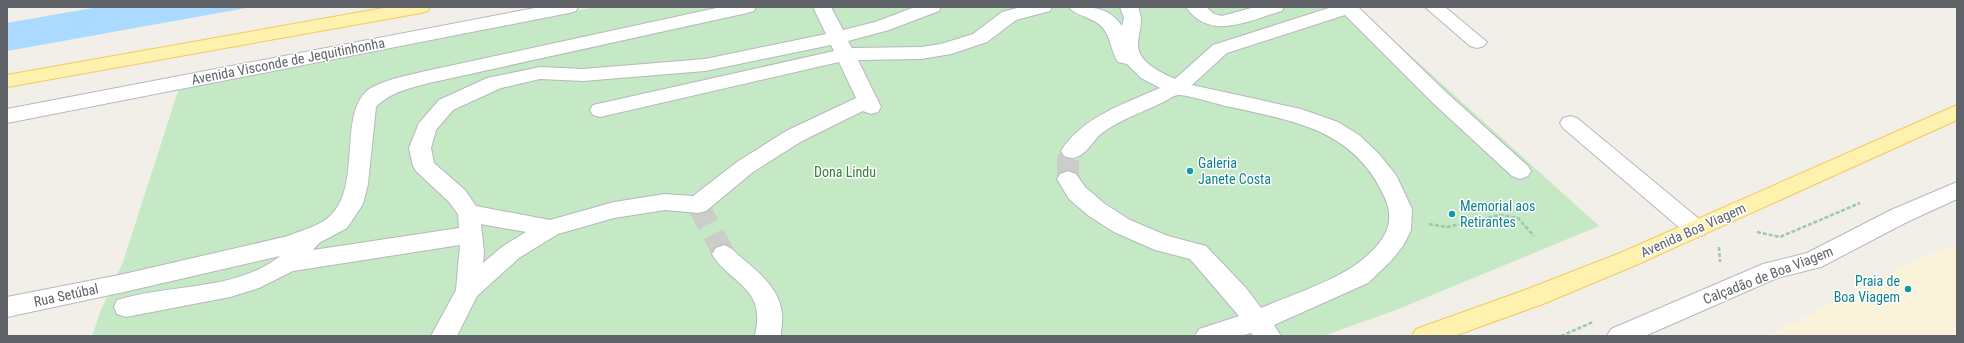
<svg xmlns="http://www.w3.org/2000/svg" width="1964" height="343" font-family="'Roboto Condensed',sans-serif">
  <rect width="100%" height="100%" fill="#f1efe8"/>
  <path fill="#c5e8c5" d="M596,7H1357L1599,226L1396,310L1323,336H92L101,310L123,262L179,88Z"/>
  <path fill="#fbf3d9" d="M1957,246V336H1768L1925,256Z"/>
  <path fill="#aadaff" d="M98,7H252L7,51V23Z"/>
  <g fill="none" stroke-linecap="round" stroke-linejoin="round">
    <path stroke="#ccccc8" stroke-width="22" stroke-dasharray="22 11" stroke-linecap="butt" d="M1068,179V160L1072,151
      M698,205L724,254"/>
    <defs>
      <path id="minor" d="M540,7H578L576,11L569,13L7,123V109Z
        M721,7H756L754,11L747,13L429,83C411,88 390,92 376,107L368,184L363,204L347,228L319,243L313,250L459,228L458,214L449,202L416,171L413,166L409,148L419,123L439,100L487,78L540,67L583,69L705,59L826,34L813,7H831L843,30L875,22L915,7H941L939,11L889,30L848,41L852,48L921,47L941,44L973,34L1002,12L1021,7H1052L1050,11L1016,20L987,42L951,54L921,59L858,60L881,107L878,112L871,114L863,111L802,141L753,172L706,211L698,213L665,210L614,218L558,234L519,258L477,296L457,336H431L456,290L460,245L293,271L259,288L230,297L126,317L117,314L114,307L117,300C168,284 237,291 280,256L124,292L7,317V297L124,274L288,236C300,231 322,225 331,215C362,185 338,114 368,90C381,80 410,75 426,71ZM831,45L834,51L593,105L590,110L593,115L600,117L839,62L856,98L786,131L737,162L693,196L665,194L614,202L550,220L476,206L465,190L434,163L431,148L436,130L453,110L501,88L540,79L583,81L705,71ZM481,224L526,232L503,246L483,263L484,252Z
        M1069,7C1091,7 1108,6 1122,26L1124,18L1120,7H1138C1144,22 1139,29 1138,44C1137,62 1162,73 1175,79L1213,45L1332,7H1358L1447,93L1528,166L1531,171L1528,176L1520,179L1512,176L1433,103L1345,15L1227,53L1192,85L1301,109L1338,122L1359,135L1379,154L1396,175L1412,209L1411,230L1403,246L1391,261L1368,283L1274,325L1281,336H1254L1251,333L1241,336H1195L1199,329L1239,316L1190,259L1155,250L1114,232L1089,216L1069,199L1057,179L1060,174L1068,171L1076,174L1085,187L1105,204L1130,220L1168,236L1206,246L1246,288L1261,308C1291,295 1338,280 1362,260C1382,243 1397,226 1385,198C1354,128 1292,121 1226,106C1217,104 1185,94 1178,95C1172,96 1165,102 1159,104C1141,113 1119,120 1102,133C1094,139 1088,152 1079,156C1074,159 1069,158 1064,156L1061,151C1082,117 1126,103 1160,88L1141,78L1127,64L1118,62C1111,52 1111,37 1103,28C1094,17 1075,16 1069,7Z
        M1186,7H1206L1214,14L1222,16L1255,7H1284L1282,11C1249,20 1210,42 1186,7Z
        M1425,7H1445L1487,42L1484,46L1477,48L1470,46Z
        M1570,116L1577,118L1704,223L1708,229L1704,235L1696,237L1688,235L1563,128L1560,123L1563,118Z
        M1957,182V199L1907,222L1821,267L1777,278L1645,336H1607L1611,329L1763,264L1807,253L1891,210Z
        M724,245C733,248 736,254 743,259C761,274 780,290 782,314C783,321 781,329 781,336H755C756,329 758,321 757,314C756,287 724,276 712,254L716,248Z"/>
      <path id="major" d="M389,7H430L428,11L421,13L7,87V75Z
        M1957,105V120L1636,265L1543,304L1454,336H1412L1416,329L1525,290L1620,253Z"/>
    </defs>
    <use href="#minor" stroke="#b5b8bc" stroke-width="2"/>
    <use href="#major" stroke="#f2c960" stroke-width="2"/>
    <path stroke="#9cc7a9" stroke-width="2.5" stroke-dasharray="4 2" stroke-linecap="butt" d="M1429,224L1447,227L1500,215L1518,218L1534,236
      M1757,232L1780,237L1860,203
      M1719,247L1720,262
      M1561,336L1593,322"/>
    <use href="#minor" fill="#fff" fill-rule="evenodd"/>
    <use href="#major" fill="#fff2af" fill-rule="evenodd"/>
  </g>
  <g fill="#0f9aa8" stroke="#fff" stroke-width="1.5">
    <circle cx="1190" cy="171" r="4"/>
    <circle cx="1452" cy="214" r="4"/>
    <circle cx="1908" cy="289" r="4"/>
  </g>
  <g text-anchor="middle" stroke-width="3" stroke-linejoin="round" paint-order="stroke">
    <g font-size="14" fill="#5f6368" stroke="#fff">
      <text transform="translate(288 61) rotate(-11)" y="5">Avenida Visconde de Jequitinhonha</text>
      <text transform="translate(1693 230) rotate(-24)" y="5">Avenida Boa Viagem</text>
      <text transform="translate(1768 275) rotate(-21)" y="5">Calçadão de Boa Viagem</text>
      <text transform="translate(66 295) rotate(-12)" y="5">Rua Setúbal</text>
    </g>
    <g font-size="14" fill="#0d838f" stroke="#fff" text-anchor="start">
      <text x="1198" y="168">Galeria<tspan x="1198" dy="16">Janete Costa</tspan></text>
      <text x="1460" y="211">Memorial aos<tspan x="1460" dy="16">Retirantes</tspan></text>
      <text x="1900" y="286" text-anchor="end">Praia de<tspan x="1900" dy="16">Boa Viagem</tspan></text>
    </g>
    <g font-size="14" fill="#348238" stroke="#fff">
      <text x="845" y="177">Dona Lindu</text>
    </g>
  </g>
  <rect width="1964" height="343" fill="none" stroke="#5f6368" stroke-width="16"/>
</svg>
